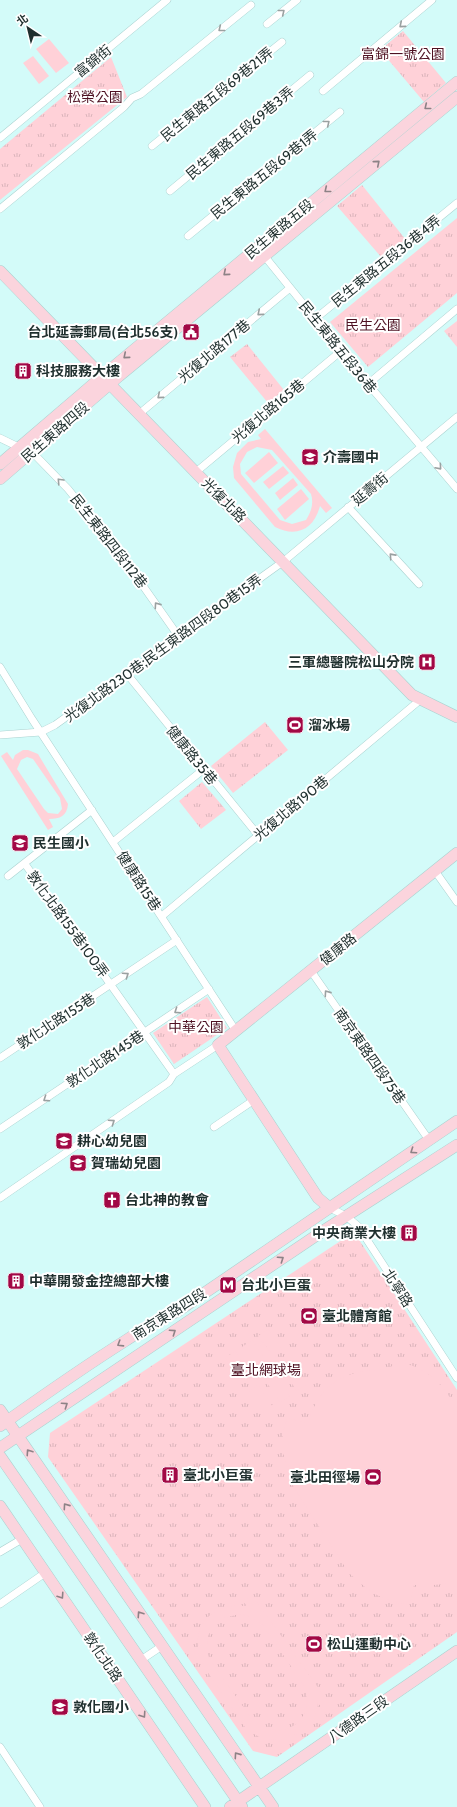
<svg xmlns="http://www.w3.org/2000/svg" width="457" height="1807" font-family="Cabin,'Noto Sans TC',sans-serif">
  <defs>
    <pattern id="grass-tufts" width="24" height="20" patternUnits="userSpaceOnUse"><rect width="24" height="20" fill="#ffd1d8"/><path d="M3 7l-1-3M5 7V3M7 7l1-3M15 17l-1-3M17 17v-4M19 17l1-3" fill="none" stroke="#dab4ba"/></pattern>
  </defs>
  <rect width="100%" height="100%" fill="#d3fbf9"/>
  <path fill="url(#grass-tufts)" d="M403,31L446,83L424,102L380,50Z
    M111,57L127,97L0,200V149Z
    M362,185L406,240L382,258L337,206Z
    M457,218V293L368,367L330,322Z
    M457,321V347L444,331Z
    M247,344L284,390L268,403L230,357Z
    M265,722L288,750L233,793L211,766Z
    M202,782L226,810L201,829L179,801Z
    M207,997L227,1028L174,1064L153,1033Z
    M354,1232L457,1390V1632L277,1757L253,1751L48,1457L50,1433Z"/>
  <path fill="#ffd1d8" fill-rule="evenodd" d="M49,39L69,63L56,73L36,49Z
    M33,56L49,76L39,84L23,63Z
    M265,429L332,508L326,513L320,506C314,529 297,538 275,527L234,478L233,467L237,453L248,442L261,439L258,435ZM257,447L272,450L311,494C314,504 311,512 306,520L292,524L280,520L241,474L240,464L247,452Z
    M269,452L278,463L254,483L245,473Z
    M283,466L289,473L269,489L263,482Z
    M293,478L298,485L280,500L275,493Z
    M301,489L309,499L285,520L277,509Z
    M287 726a8 8 0 1 1 16 0a8 8 0 1 1-16 0Z
    M23,750H28L38,754L68,804C67,816 60,819 49,819L53,827L48,830L1,756L7,752L13,760L15,755ZM27,757L33,759L60,798L62,809L58,814L48,813L44,809L17,769L21,760Z
    M268,1329L283,1351L274,1357L258,1336Z
    M252,1340L267,1362L257,1369L242,1347Z
    M235,1351L250,1373L240,1380L225,1358Z
    M394,1360C428,1369 438,1378 457,1408V1580C442,1585 430,1586 414,1585L409,1605L393,1602L377,1595L365,1587L349,1573L293,1486L283,1453V1433L287,1418L308,1423C320,1381 349,1368 390,1370Z
    M292,1363L307,1384L297,1391L282,1369Z
    M275,1374L290,1396L280,1402L265,1380Z
    M258,1385L273,1407L262,1413L248,1392Z
    M252,1595L334,1710L327,1715L318,1703L317,1712L312,1720L299,1733L282,1740L263,1739L247,1730L203,1665C187,1631 209,1601 247,1606L243,1601ZM240,1614L248,1616L262,1624L303,1684C319,1720 281,1746 252,1719L210,1660L207,1652L208,1636L212,1628L224,1618Z"/>
  <g fill="none" stroke-linecap="round" stroke-linejoin="round">
    <defs>
      <path id="street" d="M267,24L297,0
        M323,91L432,0
        M0,138L167,0
        M152,146L282,42
        M170,191L310,75
        M0,209L124,107L132,98L141,94L251,5
        M188,236L340,112
        M262,253L368,384L457,489
        M315,319L457,203
        M368,384L457,309
        M139,414L290,288
        M0,438L35,455L68,489L122,556L179,637
        M196,472L341,351
        M348,507L419,584
        M0,667L32,719L236,1031
        M127,674L258,835
        M0,735L41,732L55,725L284,561L457,417
        M113,842L204,769
        M25,864L174,1074
        M435,871L457,902
        M8,876L92,810
        M162,916L420,700
        M311,971L429,1140
        M0,1058L177,940
        M214,1127L254,1100
        M0,1129L209,989
        M0,1198L169,1082L174,1074L218,1045
        M330,1208L346,1216L358,1226L457,1378
        M0,1552L22,1539
        M0,1604L45,1573
        M141,1660L162,1646
        M0,1747L40,1807"/>
      <path id="secondary" d="M0,271L412,695L457,717
        M0,464L112,368L457,82
        M0,479L119,376L457,97
        M330,1208L318,1198L218,1045L457,853
        M0,1410L273,1807
        M0,1426C41,1397 82,1368 125,1341C142,1330 159,1318 178,1311L457,1121
        M0,1448L323,1231L457,1145
        M0,1456L242,1807
        M0,1506L205,1807
        M230,1807L457,1651"/>
    </defs>
    <use href="#street" stroke="#aad2d0" stroke-width="8"/>
    <use href="#secondary" stroke="#aad2d0" stroke-width="12"/>
    <use href="#street" stroke="#fff" stroke-width="7"/>
    <use href="#secondary" stroke="#fbd4dd" stroke-width="11"/>
  </g>
  <defs><path id="oneway-chevron" d="M-2-3.5L2.5 0L-2 3.5" fill="none" stroke-width="1.6" stroke-linecap="round" stroke-linejoin="round"/></defs>
  <g stroke="#9aa1a1">
    <use href="#oneway-chevron" transform="translate(282 12) rotate(-39)"/>
    <use href="#oneway-chevron" transform="translate(402 25) rotate(140)"/>
    <use href="#oneway-chevron" transform="translate(221 29) rotate(141)"/>
    <use href="#oneway-chevron" transform="translate(327 123) rotate(-39)"/>
    <use href="#oneway-chevron" transform="translate(260 313) rotate(140)"/>
    <use href="#oneway-chevron" transform="translate(160 396) rotate(140)"/>
    <use href="#oneway-chevron" transform="translate(439 467) rotate(49)"/>
    <use href="#oneway-chevron" transform="translate(60 481) rotate(-133)"/>
    <use href="#oneway-chevron" transform="translate(392 556) rotate(-132)"/>
    <use href="#oneway-chevron" transform="translate(157 605) rotate(-125)"/>
    <use href="#oneway-chevron" transform="translate(126 975) rotate(-34)"/>
    <use href="#oneway-chevron" transform="translate(327 993) rotate(-125)"/>
    <use href="#oneway-chevron" transform="translate(177 1011) rotate(146)"/>
    <use href="#oneway-chevron" transform="translate(46 1099) rotate(146)"/>
    <use href="#oneway-chevron" transform="translate(112 1122) rotate(-34)"/>
  </g>
  <g stroke="#8d8286">
    <use href="#oneway-chevron" transform="translate(427 107) rotate(141)"/>
    <use href="#oneway-chevron" transform="translate(377 163) rotate(-40)"/>
    <use href="#oneway-chevron" transform="translate(327 190) rotate(141)"/>
    <use href="#oneway-chevron" transform="translate(226 273) rotate(140)"/>
    <use href="#oneway-chevron" transform="translate(126 356) rotate(140)"/>
    <use href="#oneway-chevron" transform="translate(413 1151) rotate(146)"/>
    <use href="#oneway-chevron" transform="translate(281 1259) rotate(-34)"/>
    <use href="#oneway-chevron" transform="translate(173 1332) rotate(-34)"/>
    <use href="#oneway-chevron" transform="translate(120 1344) rotate(148)"/>
    <use href="#oneway-chevron" transform="translate(65 1405) rotate(-34)"/>
    <use href="#oneway-chevron" transform="translate(29 1452) rotate(-124)"/>
    <use href="#oneway-chevron" transform="translate(66 1506) rotate(-125)"/>
    <use href="#oneway-chevron" transform="translate(61 1596) rotate(56)"/>
    <use href="#oneway-chevron" transform="translate(140 1614) rotate(-124)"/>
    <use href="#oneway-chevron" transform="translate(143 1715) rotate(56)"/>
    <use href="#oneway-chevron" transform="translate(237 1755) rotate(-125)"/>
  </g>
  <defs>
    <symbol id="civic-square" viewBox="-11 -11 22 22"><rect x="-9" y="-9" width="18" height="18" rx="4" fill="#a20845" stroke="#fff"/><path d="M-.6-6.5H3V-4.5H.6V-3L4-1V1h2V6H-6V1h2V-1L-.6-3ZM-1.2 2.5V6h2.4V2.5Z" fill="#fff"/></symbol>
    <symbol id="building-square" viewBox="-11 -11 22 22"><rect x="-9" y="-9" width="18" height="18" rx="4" fill="#a20845" stroke="#fff"/><path d="M-4-6H4V6H1V3H-1V6H-4ZM-2.5-4.3h1.7v1.8h-1.7ZM.8-4.3h1.7v1.8H.8ZM-2.5-1h1.7V.8h-1.7ZM.8-1h1.7V.8H.8Z" fill="#fff"/></symbol>
    <symbol id="school-square" viewBox="-11 -11 22 22"><rect x="-9" y="-9" width="18" height="18" rx="4" fill="#a20845" stroke="#fff"/><path d="M0-5L7-2L0 1L-7-2ZM-4 1L0 2.5L4 1V4Q0 6-4 4Z" fill="#fff"/></symbol>
    <symbol id="hospital-square" viewBox="-11 -11 22 22"><rect x="-9" y="-9" width="18" height="18" rx="4" fill="#a20845" stroke="#fff"/><path d="M-5-5h3v3.5h4V-5h3V5h-3V1.5h-4V5h-3Z" fill="#fff"/></symbol>
    <symbol id="stadium-square" viewBox="-11 -11 22 22"><rect x="-9" y="-9" width="18" height="18" rx="4" fill="#a20845" stroke="#fff"/><path d="M0-5a6.5 5 0 1 0 0 10a6.5 5 0 1 0 0-10ZM-3.5-1.8h7v3.6h-7Z" fill="#fff"/></symbol>
    <symbol id="church-square" viewBox="-11 -11 22 22"><rect x="-9" y="-9" width="18" height="18" rx="4" fill="#a20845" stroke="#fff"/><path d="M-1.2-6h2.4v3.5h3.3v2.4h-3.3V6h-2.4V-.1h-3.3v-2.4h3.3Z" fill="#fff"/></symbol>
    <symbol id="metro-square" viewBox="-11 -11 22 22"><rect x="-9" y="-9" width="18" height="18" rx="4" fill="#a20845" stroke="#fff"/><path d="M-5.5 5V-5H-3L0 0L3-5H5.5V5H3V-.5L0 4L-3-.5V5Z" fill="#fff"/></symbol>
  </defs>
  <g fill-rule="evenodd">
    <use href="#civic-square" x="181" y="322" width="20" height="20"/>
    <use href="#building-square" x="13" y="361" width="20" height="20"/>
    <use href="#school-square" x="300" y="447" width="20" height="20"/>
    <use href="#hospital-square" x="417" y="652" width="20" height="20"/>
    <use href="#stadium-square" x="285" y="715" width="20" height="20"/>
    <use href="#school-square" x="10" y="833" width="20" height="20"/>
    <use href="#school-square" x="54" y="1131" width="20" height="20"/>
    <use href="#school-square" x="68" y="1153" width="20" height="20"/>
    <use href="#church-square" x="102" y="1190" width="20" height="20"/>
    <use href="#building-square" x="399" y="1223" width="20" height="20"/>
    <use href="#building-square" x="6" y="1271" width="20" height="20"/>
    <use href="#metro-square" x="218" y="1275" width="20" height="20"/>
    <use href="#stadium-square" x="299" y="1306" width="20" height="20"/>
    <use href="#building-square" x="160" y="1465" width="20" height="20"/>
    <use href="#stadium-square" x="363" y="1467" width="20" height="20"/>
    <use href="#stadium-square" x="304" y="1634" width="20" height="20"/>
    <use href="#school-square" x="50" y="1697" width="20" height="20"/>
  </g>
  <g text-anchor="middle" stroke-width="4" stroke-linejoin="round" paint-order="stroke">
    <g font-size="14" fill="#4e1122" stroke="#fff">
      <text x="403" y="59">富錦一號公園</text>
      <text x="95" y="102">松榮公園</text>
      <text x="373" y="330">民生公園</text>
      <text x="196" y="1032">中華公園</text>
      <text x="266" y="1375">臺北網球場</text>
    </g>
    <g font-size="14" fill="#1f2f2e" stroke="#fff">
      <text transform="translate(93 61) rotate(-39)" y="5">富錦街</text>
      <text transform="translate(217 94) rotate(-39)" y="5">民生東路五段69巷21弄</text>
      <text transform="translate(240 133) rotate(-40)" y="5">民生東路五段69巷3弄</text>
      <text transform="translate(264 174) rotate(-39)" y="5">民生東路五段69巷1弄</text>
      <text transform="translate(279 229) rotate(-40)" y="5">民生東路五段</text>
      <text transform="translate(386 261) rotate(-39)" y="5">民生東路五段36巷4弄</text>
      <text transform="translate(338 347) rotate(51)" y="5">民生東路五段36巷</text>
      <text transform="translate(214 351) rotate(-40)" y="5">光復北路177巷</text>
      <text transform="translate(268 411) rotate(-40)" y="5">光復北路165巷</text>
      <text transform="translate(55 432) rotate(-41)" y="5">民生東路四段</text>
      <text transform="translate(370 489) rotate(-40)" y="5">延壽街</text>
      <text transform="translate(224 500) rotate(45)" y="5">光復北路</text>
      <text transform="translate(109 541) rotate(52)" y="5">民生東路四段112巷</text>
      <text transform="translate(163 648) rotate(-36)" y="5">光復北路230巷;民生東路四段80巷15弄</text>
      <text transform="translate(192 755) rotate(51)" y="5">健康路35巷</text>
      <text transform="translate(291 808) rotate(-40)" y="5">光復北路190巷</text>
      <text transform="translate(139 881) rotate(57)" y="5">健康路15巷</text>
      <text transform="translate(68 924) rotate(54)" y="5">敦化北路155巷100弄</text>
      <text transform="translate(338 949) rotate(-39)" y="5">健康路</text>
      <text transform="translate(56 1021) rotate(-33)" y="5">敦化北路155巷</text>
      <text transform="translate(370 1056) rotate(55)" y="5">南京東路四段75巷</text>
      <text transform="translate(105 1059) rotate(-34)" y="5">敦化北路145巷</text>
      <text transform="translate(398 1288) rotate(57)" y="5">北寧路</text>
      <text transform="translate(169 1314) rotate(-32)" y="5">南京東路四段</text>
      <text transform="translate(103 1657) rotate(56)" y="5">敦化北路</text>
      <text transform="translate(358 1719) rotate(-35)" y="5">八德路三段</text>
    </g>
    <g font-size="14" font-weight="bold" fill="#1f2f2e" stroke="#fff" text-anchor="start">
      <text x="178" y="337" text-anchor="end">台北延壽郵局(台北56支)</text>
      <text x="36" y="376">科技服務大樓</text>
      <text x="323" y="462">介壽國中</text>
      <text x="414" y="667" text-anchor="end">三軍總醫院松山分院</text>
      <text x="308" y="730">溜冰場</text>
      <text x="33" y="848">民生國小</text>
      <text x="77" y="1146">耕心幼兒園</text>
      <text x="91" y="1168">賀瑞幼兒園</text>
      <text x="125" y="1205">台北神的教會</text>
      <text x="396" y="1238" text-anchor="end">中央商業大樓</text>
      <text x="29" y="1286">中華開發金控總部大樓</text>
      <text x="241" y="1290">台北小巨蛋</text>
      <text x="322" y="1321">臺北體育館</text>
      <text x="183" y="1480">臺北小巨蛋</text>
      <text x="360" y="1482" text-anchor="end">臺北田徑場</text>
      <text x="327" y="1649">松山運動中心</text>
      <text x="73" y="1712">敦化國小</text>
    </g>
  </g>
  <g transform="translate(28 28) rotate(325)" stroke="#ffffff" stroke-width="3" paint-order="stroke">
  <path d="M0-3L7 15L0 10L-7 15Z" fill="#1f2f2e"/>
  <text y="-6" font-size="11" font-weight="bold" text-anchor="middle" fill="#1f2f2e">北</text>
  </g>
</svg>
